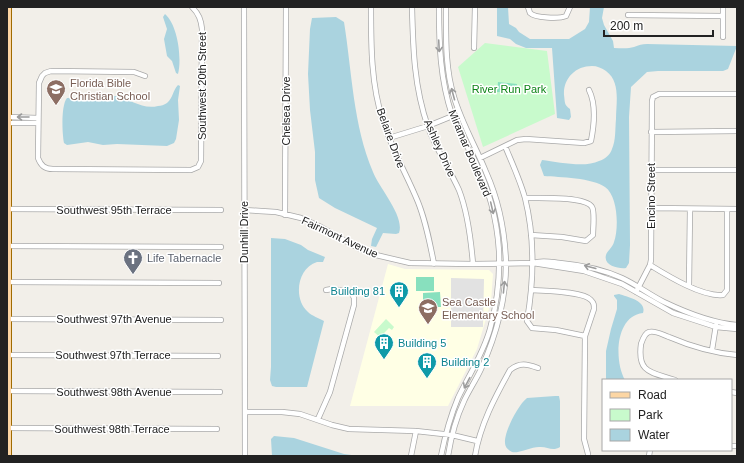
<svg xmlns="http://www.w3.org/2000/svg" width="744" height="463" font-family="Arial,sans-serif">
  <rect width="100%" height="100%" fill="#f2efe9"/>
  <path fill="#ffffe5" d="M388,264L405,269L489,270L493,274L491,302L477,349L448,406H350Z"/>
  <path fill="#c8facc" d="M485,43L547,51L555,114L483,147L458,67Z
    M386,319L394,327L392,330L389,328L384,333L386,335L382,339L374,332Z"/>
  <path fill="#88e0be" d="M498,82L517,84L516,93L497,92Z
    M416,277H434V291H416Z
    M440,292L441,307H423V293Z"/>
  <path fill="#e2e2e2" d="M451,278L484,279L483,327H451Z"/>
  <path fill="#aad3df" d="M497,7H508L509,24L516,28L519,32L530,39H569L585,29L589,22L590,7H604L602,18L604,25L613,41L614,48C620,48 628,49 634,47C639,45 642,44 647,44L737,46L728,69L723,71H658L647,72L631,87L629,117L630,245L629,263L626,268C619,269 603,266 606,255C607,251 613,247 614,242C619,228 618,196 605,187C593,178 559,177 544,176L540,165L542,160C558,162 585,168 599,161C605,159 610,155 612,149C616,140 615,129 616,119C616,103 621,82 606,71C602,68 597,66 592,66C575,66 563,79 564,95C565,102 564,105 570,109L571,117L569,120L557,118L552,48H526L516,44L510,39L497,36Z
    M165,14C178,25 182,59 178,74L176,73L172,61L167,56L164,39L167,29L163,17Z
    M336,17L344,22C352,72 353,125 373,172C379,188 405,216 399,233L396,234L383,233L376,247L371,246L372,239L377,228L335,208L319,198L315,180V152L310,110L308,74L310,29L312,18Z
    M178,85L180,86L178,100L179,120L176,139L174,143L167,146L117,144L103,145L88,142L67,145L64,143C62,133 61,105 67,98L116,96C131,99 142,110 158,106C161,106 164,105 167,103C173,98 173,90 178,85Z
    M271,238L285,239L301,245L308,250L325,257L323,262C321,262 319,262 317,262C297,268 293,299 308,312C312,316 319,318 324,321L307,387H276L272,386L270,380L271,367Z
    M619,294C628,297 647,301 643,313C615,316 614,361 625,380H606V351L611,329L617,309V300L614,296V295Z
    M555,396H559L560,401V447C552,452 547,446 539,447C531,447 517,454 512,452C508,450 505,447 505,443C504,432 518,405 527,398Z
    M274,436L294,438L344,454L359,456L374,455L382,456H272L271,439Z"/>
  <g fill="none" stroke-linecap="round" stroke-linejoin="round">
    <defs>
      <path id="minor" d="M244,7L245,456
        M371,7C371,45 371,85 383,121C392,150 407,175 418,202C426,222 430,243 434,264
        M412,7C413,48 414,87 428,127C436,149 449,168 459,190C468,213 471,240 473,264
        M439,7C439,44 440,79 452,115C458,131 467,146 475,161C489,189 497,220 499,251C500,277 497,304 490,329C483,354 469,375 458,398C450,417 445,436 441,456
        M446,7C446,37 445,68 454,97C462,124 476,147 486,172C499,201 505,232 506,263C506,300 496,336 481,369C476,380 469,390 464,401C456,418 451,437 448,456
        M528,7L530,13C535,18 559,19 566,16L570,7
        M628,15L723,16
        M723,37V7
        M474,48L475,7
        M145,76L134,72L51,71L45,73L42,76L39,83L38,158C41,166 45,169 53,169L191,170L198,167L201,161L202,29C201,20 199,14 192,7
        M7,117L38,118
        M7,123H38
        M651,132L737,131
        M389,138L428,126L455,115
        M505,146C512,163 520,180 525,198C535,238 534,280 527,321L532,328L556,330L585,336
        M480,158L517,140L526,139L584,143L591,141C594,126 596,104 589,90
        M651,170H737
        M525,198C538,198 586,196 592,207C595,212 593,228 593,235L586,241L562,237L531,235
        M651,208L737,209
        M7,209L221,210
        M244,210L276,212L301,218L321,227L358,248L376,255L410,263L473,264L533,263L584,271L622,284L673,313L716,327L737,329
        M285,215L286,7
        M8,246L221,247
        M533,263C542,260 550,262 560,263C581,265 602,269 622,278C637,285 650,295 664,302C687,313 712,323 737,325
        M650,265C668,276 702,297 723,295L727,290V209
        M8,282L219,283
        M689,286L690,209
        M532,290C545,291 583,291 591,300C594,303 594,305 594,309L585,336L584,439L588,454
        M636,292L650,265L651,260L652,101L653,97L659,94H737
        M7,319L221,320
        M712,350L716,325
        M8,355L218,356
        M675,380C652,372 637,374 641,344C642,341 645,333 649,332C655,330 663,335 669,337C690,346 714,353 737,355
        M8,391L220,392
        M731,392L737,393
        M245,412H282L300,414L332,425L349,429L416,431L452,435L477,441
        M318,419L330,392L354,305V298L351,292L332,289L326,290
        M7,428L217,429
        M731,446H737
        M411,456L416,431
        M475,456C480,425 495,397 510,370C520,362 527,364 538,368
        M649,456L650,450"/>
      <path id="major" d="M8,456V7"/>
    </defs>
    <use href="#minor" stroke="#a9a9a9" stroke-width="6"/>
    <use href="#major" stroke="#a06b00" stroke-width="8"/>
    <use href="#minor" stroke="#fff" stroke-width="4.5"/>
    <use href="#major" stroke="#fcd6a4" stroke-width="6"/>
  </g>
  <defs><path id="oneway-shaft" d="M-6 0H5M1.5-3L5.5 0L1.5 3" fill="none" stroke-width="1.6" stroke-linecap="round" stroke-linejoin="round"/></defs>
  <g stroke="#9c9c9c">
    <use href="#oneway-shaft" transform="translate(439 46) rotate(87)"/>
    <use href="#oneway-shaft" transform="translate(453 94) rotate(-105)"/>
    <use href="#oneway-shaft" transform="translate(23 117) rotate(-180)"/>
    <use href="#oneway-shaft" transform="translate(492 208) rotate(77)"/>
    <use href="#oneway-shaft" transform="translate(590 267) rotate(-165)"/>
    <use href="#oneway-shaft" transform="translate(504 287) rotate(-84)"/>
    <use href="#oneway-shaft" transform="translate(467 383) rotate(118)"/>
  </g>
  <defs>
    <symbol id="school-pin" viewBox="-11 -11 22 30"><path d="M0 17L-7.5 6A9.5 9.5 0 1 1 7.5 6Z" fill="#8d6e63" stroke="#fff"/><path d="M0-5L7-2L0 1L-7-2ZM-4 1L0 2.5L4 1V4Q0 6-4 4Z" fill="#fff"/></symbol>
    <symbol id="church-pin" viewBox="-11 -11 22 30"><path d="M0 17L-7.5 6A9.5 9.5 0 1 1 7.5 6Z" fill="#6b7280" stroke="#fff"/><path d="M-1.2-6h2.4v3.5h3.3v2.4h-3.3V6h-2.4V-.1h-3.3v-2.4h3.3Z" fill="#fff"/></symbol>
    <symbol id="building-pin" viewBox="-11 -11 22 30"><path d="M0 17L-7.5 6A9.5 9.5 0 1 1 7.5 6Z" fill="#0f9aa8" stroke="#fff"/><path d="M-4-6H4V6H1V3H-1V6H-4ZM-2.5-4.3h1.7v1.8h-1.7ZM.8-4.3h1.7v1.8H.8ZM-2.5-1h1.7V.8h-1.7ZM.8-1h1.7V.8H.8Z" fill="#fff"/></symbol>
  </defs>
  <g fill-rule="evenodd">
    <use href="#school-pin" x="45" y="78" width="22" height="30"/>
    <use href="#church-pin" x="122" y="247" width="22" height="30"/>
    <use href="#building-pin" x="388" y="280" width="22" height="30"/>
    <use href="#school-pin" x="417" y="297" width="22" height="30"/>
    <use href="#building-pin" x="373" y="332" width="22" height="30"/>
    <use href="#building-pin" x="416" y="351" width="22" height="30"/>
  </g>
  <g text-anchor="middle" stroke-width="3" stroke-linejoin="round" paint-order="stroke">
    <g font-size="11" fill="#785e54" stroke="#fff" text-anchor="start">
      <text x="70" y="87">Florida Bible<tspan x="70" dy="13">Christian School</tspan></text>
      <text x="442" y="306">Sea Castle<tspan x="442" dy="13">Elementary School</tspan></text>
    </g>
    <g font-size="11" fill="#222" stroke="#fff">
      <text transform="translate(202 86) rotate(-90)" y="4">Southwest 20th Street</text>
      <text transform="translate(286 111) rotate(-90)" y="4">Chelsea Drive</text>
      <text transform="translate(391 138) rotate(70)" y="4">Belaire Drive</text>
      <text transform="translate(440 148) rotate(66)" y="4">Ashley Drive</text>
      <text transform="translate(470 153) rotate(67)" y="4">Miramar Boulevard</text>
      <text transform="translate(651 196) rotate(-90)" y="4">Encino Street</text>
      <text x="114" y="214">Southwest 95th Terrace</text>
      <text transform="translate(244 232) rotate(-90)" y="4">Dunhill Drive</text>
      <text transform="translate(340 237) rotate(25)" y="4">Fairmont Avenue</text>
      <text x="114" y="323">Southwest 97th Avenue</text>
      <text x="113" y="359">Southwest 97th Terrace</text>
      <text x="114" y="396">Southwest 98th Avenue</text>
      <text x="112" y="433">Southwest 98th Terrace</text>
    </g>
    <g font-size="11" fill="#0c8416" stroke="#fff">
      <text x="509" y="93">River Run Park</text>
    </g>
    <g font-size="11" fill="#5b616d" stroke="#fff" text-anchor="start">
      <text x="147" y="262">Life Tabernacle</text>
    </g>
    <g font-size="11" fill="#0d838f" stroke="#fff" text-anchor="start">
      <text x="385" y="295" text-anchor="end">Building 81</text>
      <text x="398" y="347">Building 5</text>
      <text x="441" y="366">Building 2</text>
    </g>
  </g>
  <rect width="744" height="463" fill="none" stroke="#222222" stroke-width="16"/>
  <rect x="602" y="379" width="130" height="72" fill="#ffffff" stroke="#a7a7a7"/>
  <rect x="610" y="392" width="20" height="6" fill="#fcd6a4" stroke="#a7a7a7"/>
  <text x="638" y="399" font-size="12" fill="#222222">Road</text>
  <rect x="610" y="409" width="20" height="12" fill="#c8facc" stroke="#a7a7a7"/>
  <text x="638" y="419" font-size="12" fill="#222222">Park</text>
  <rect x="610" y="429" width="20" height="12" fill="#aad3df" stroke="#a7a7a7"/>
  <text x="638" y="439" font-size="12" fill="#222222">Water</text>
  <path d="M604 30v6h109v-6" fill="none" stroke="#222222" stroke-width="2"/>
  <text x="610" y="30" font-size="12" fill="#222222" stroke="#ffffff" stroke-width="3" paint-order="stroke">200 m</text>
</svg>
